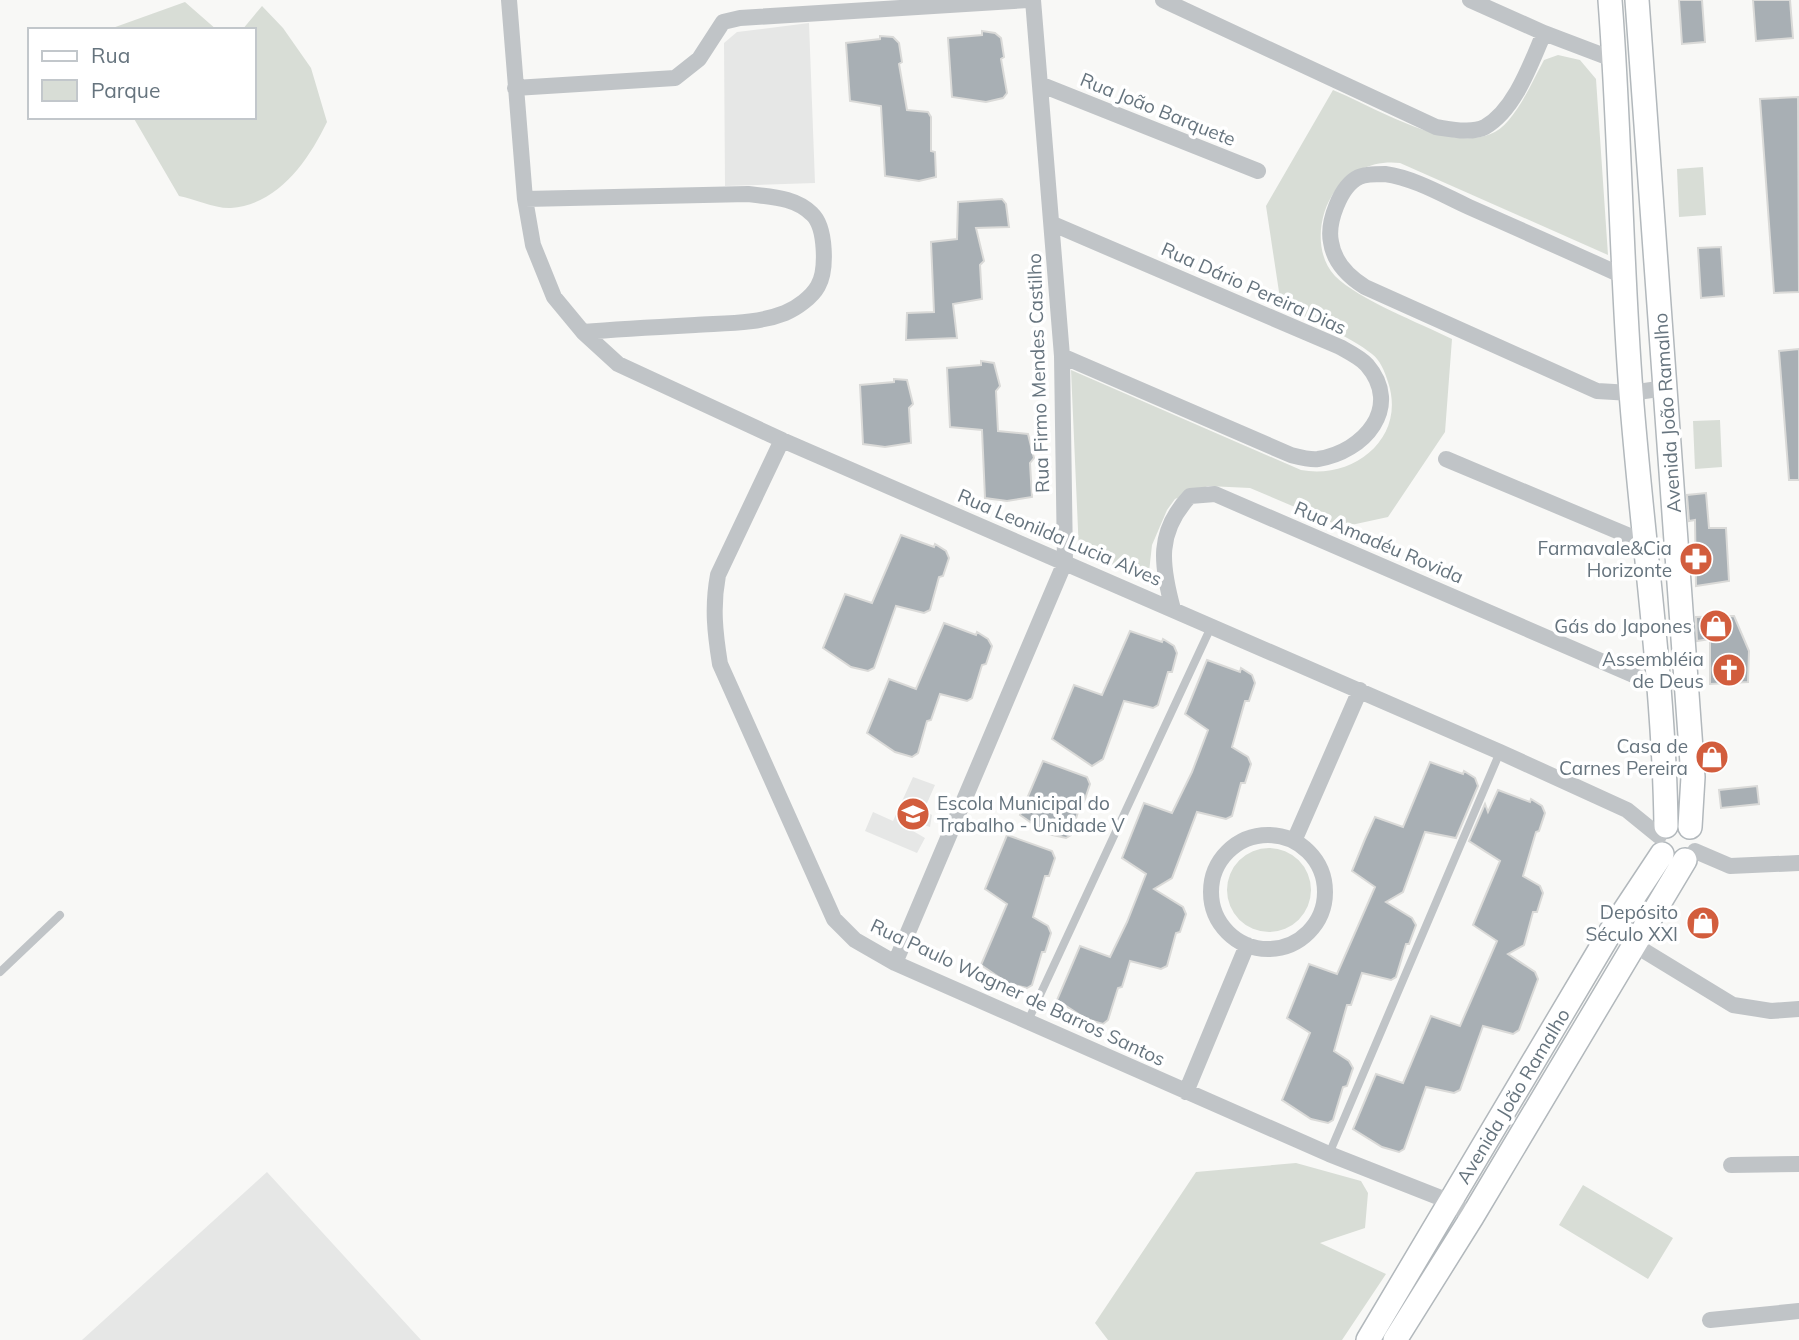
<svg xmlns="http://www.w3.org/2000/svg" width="1799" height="1340" font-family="Mulish,sans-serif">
  <rect width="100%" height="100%" fill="#f8f8f6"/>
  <path fill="#e6e7e6" d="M809,23L815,183L725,186L724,43L737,32Z
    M913,777L935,785L924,810L932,815L930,827L918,823L913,831L925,838L917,853L865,831L873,812L893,821Z
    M267,1172L421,1340H82Z"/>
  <path fill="#d8ddd6" d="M185,2L217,30H107Z
    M262,6L283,28L311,68L327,122C308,161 279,204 231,208C216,209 194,199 179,196L133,117H254V30H242Z
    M1558,55L1580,60L1596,79L1608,255L1400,163C1375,160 1350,170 1335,191C1318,214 1314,254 1335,276C1359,300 1420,323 1452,339L1445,432L1388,517L1342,527L1250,488L1208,486L1175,499L1167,510L1152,545L1148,581L1079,552L1071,370L1301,470C1353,480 1407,438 1388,382C1385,372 1380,360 1372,354C1350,336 1307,319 1281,305L1266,206L1333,90C1377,108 1470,167 1508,121C1523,104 1533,80 1544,60Z
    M1703,167L1706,215L1679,217L1677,169Z
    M1720,420L1722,467L1695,469L1693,421Z
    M1227 890a42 42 0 1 1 84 0a42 42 0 1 1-84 0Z
    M1296,1163L1361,1181L1368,1193L1365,1228L1320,1243L1386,1274L1342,1340H1108L1095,1323L1196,1172Z
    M1583,1185L1673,1238L1648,1279L1559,1225Z"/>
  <path fill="#a8afb4" stroke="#dadad8" stroke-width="2" d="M1679,0H1702L1705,42L1682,44Z
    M1753,0H1790L1793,38L1756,41Z
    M982,31L995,33L1001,38L1004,57L1001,59L1007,93L1003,98L986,102L952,97L948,38L982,35Z
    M880,36L893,37L899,43L902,62L899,64L907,110L928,112L931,117V151L935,152L936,177L919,181L885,176L881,106L850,101L846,43L880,39Z
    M1798,97L1799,292L1774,293L1760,99Z
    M1002,199L1006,204L1009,227L976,228L984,261L980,265L982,299L953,304L957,338L906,340L907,313L934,312L931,242L957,239L958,202Z
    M1721,247L1724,296L1701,298L1698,248Z
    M1799,349V480H1789L1779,351Z
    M981,361L994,363L1000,386L996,391L998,431L1028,434L1034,458L1030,463L1032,497L1007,501L985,498L982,430L950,427L947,368L981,365Z
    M894,379L907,380L913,404L909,408L911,443L885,447L863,444L860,385L894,382Z
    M1706,493L1709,528H1726L1729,581L1696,586L1695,520L1689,521L1687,495Z
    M901,535L934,547L935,544L946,551L949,558L943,576L939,577L930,610L924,613L896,606L874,668L868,671L851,667L823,648L845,594L872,603Z
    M1734,616L1749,651L1748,682L1710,684V639L1697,641L1696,617Z
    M944,623L976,635L977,632L988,639L992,646L986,664L982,665L972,698L967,701L940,694L931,720L927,721L918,753L912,757L895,752L867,733L889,679L916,689Z
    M1130,631L1162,642L1163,639L1174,646L1177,653L1172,672H1168L1158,705L1153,708L1124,701L1103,759L1092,766L1052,739L1074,685L1102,695Z
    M1207,660L1240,672L1241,668L1252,675L1255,683L1249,701H1245L1232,747L1248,757L1251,764L1245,783H1241L1232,816L1226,819L1197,812L1172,878L1154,889L1183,907L1186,914L1180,932L1176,933L1167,966L1161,969L1130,961L1122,987L1118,988L1108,1020L1103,1024L1086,1019L1057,1000L1080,946L1110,957L1127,922L1146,874L1122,858L1144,803L1172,813L1192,772L1208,730L1185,714Z
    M1043,761L1087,777L1090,784L1084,802H1081L1071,835L1066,838L1048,834L1020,815Z
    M1430,762L1463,774L1464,771L1475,778L1478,786L1456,838L1425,832L1403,892L1386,902L1412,918L1416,925L1409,944H1406L1396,977L1391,980L1362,973L1351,1005H1347L1334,1051L1349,1061L1353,1068L1347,1086L1343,1087L1333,1120L1328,1123L1311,1119L1282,1100L1310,1033L1287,1018L1309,964L1337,974L1375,887L1352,871L1365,839L1375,817L1403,827Z
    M1757,786L1759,804L1721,808L1719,790Z
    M1498,790L1530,802L1531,799L1542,806L1545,813L1539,831L1536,832L1523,876L1540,886L1543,893L1537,912H1533L1524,945L1508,954L1535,972L1538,979L1519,1030L1513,1034L1483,1026L1460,1090L1454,1093L1426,1087L1404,1149L1399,1152L1382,1147L1353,1129L1376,1074L1403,1083L1431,1016L1460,1026L1497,941L1473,925L1500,861L1469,841L1485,804L1488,812Z
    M1007,835L1052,851L1055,858L1049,876H1045L1033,917L1048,926L1051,933L1045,952H1042L1032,985L1027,988L1009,984L981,965L1007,904L985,889Z"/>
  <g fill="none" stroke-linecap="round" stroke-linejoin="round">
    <defs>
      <path id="secondary" d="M1610,0C1620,131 1621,262 1631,392C1642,537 1664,681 1666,826
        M1637,0L1693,777L1690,827
        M1368,1340L1611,931L1662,854
        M1395,1340L1472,1217L1685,860"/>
    </defs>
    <use href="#secondary" stroke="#b2b8bc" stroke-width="26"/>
    <path stroke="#c0c4c7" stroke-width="8" d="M0,972L60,915
      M1027,1023L1211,627
      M1329,1154L1500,752"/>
    <path stroke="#c0c4c7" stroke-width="16" d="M509,0L525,199L533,245L554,297L583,332L618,364L782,440L1500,752L1627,810L1659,836
      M1163,0L1436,127C1450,129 1471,134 1485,127C1515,110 1531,63 1544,33
      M1470,0L1544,33L1615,60
      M1042,85L1258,171
      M515,88L675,78L699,59L723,22L740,18L1028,0
      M525,199L748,194C771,197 795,197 812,214C826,227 827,270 818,286C812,297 797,308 785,313C757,324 725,323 695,325C658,327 621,329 583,332
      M1053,224L1340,347C1349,352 1361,358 1367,365C1403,407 1364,452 1318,459C1310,460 1299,457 1291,455L1062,356
      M1625,277C1573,253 1521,230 1469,207C1443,195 1414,178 1385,174C1378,174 1365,174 1359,177C1340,186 1327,223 1331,242C1334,263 1349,277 1365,287L1597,391L1631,393L1665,388
      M782,440L718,575C712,607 715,633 720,664L834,919L855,940L895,963L1329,1154L1451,1202L1472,1217
      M1446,459L1646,543
      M1173,609C1161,565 1156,532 1190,496L1215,494L1661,687
      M1211 892a57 57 0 1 1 114 0a57 57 0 1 1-114 0Z
      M1294,841L1360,690
      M1695,851L1730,866L1799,863
      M1633,944L1733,1005L1771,1011L1799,1009
      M895,963L1065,562L1062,356L1033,0
      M1186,1092L1247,945
      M1731,1165L1799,1164
      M1710,1320L1799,1311"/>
    <use href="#secondary" stroke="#fff" stroke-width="23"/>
  </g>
  <defs>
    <symbol id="pharmacy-disc" viewBox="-11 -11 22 22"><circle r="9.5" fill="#d25d3d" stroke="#fff"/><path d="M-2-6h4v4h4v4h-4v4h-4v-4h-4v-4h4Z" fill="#fff"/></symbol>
    <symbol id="shop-disc" viewBox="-11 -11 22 22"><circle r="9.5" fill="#d25d3d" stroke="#fff"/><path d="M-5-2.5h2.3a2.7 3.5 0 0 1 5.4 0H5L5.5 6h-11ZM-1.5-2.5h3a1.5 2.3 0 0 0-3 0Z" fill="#fff"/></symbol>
    <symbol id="church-disc" viewBox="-11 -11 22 22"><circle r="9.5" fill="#d25d3d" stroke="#fff"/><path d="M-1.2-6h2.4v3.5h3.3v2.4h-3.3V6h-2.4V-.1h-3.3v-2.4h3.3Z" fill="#fff"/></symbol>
    <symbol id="university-disc" viewBox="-11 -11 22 22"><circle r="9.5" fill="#d25d3d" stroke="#fff"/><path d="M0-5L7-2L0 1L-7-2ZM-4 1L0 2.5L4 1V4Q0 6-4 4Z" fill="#fff"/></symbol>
  </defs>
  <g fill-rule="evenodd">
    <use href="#pharmacy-disc" x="1677" y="540" width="38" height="38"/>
    <use href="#shop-disc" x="1697" y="607" width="38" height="38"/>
    <use href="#church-disc" x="1710" y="651" width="38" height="38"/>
    <use href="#shop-disc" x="1693" y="738" width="38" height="38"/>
    <use href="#university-disc" x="894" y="795" width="38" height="38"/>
    <use href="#shop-disc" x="1684" y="904" width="38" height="38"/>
  </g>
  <g text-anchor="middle" stroke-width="7" stroke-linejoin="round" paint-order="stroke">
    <g font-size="19" fill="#66747e" stroke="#fff">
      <text transform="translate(1158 109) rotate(22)" y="7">Rua João Barquete</text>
      <text transform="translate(1254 288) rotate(24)" y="7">Rua Dário Pereira Dias</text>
      <text transform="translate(1038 373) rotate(-92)" y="7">Rua Firmo Mendes Castilho</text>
      <text transform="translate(1667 413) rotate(-94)" y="7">Avenida João Ramalho</text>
      <text transform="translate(1060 537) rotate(23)" y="7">Rua Leonilda Lucia Alves</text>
      <text transform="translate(1379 542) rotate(23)" y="7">Rua Amadéu Rovida</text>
      <text transform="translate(1018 992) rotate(25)" y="7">Rua Paulo Wagner de Barros Santos</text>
      <text transform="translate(1513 1096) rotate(-59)" y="7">Avenida João Ramalho</text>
    </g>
    <g font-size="19" fill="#66747e" stroke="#fff" text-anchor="end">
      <text x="1672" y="555">Farmavale&amp;Cia<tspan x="1672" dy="22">Horizonte</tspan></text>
      <text x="1692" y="633">Gás do Japones</text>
      <text x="1704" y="666">Assembléia<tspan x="1704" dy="22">de Deus</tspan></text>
      <text x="1688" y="753">Casa de<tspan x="1688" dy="22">Carnes Pereira</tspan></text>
      <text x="937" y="810" text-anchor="start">Escola Municipal do<tspan x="937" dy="22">Trabalho - Unidade V</tspan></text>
      <text x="1678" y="919">Depósito<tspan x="1678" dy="22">Século XXI</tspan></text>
    </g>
  </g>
  <rect x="28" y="28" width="228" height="91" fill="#ffffff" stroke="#c2c7cb" stroke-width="2"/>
  <rect x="42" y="51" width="35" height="10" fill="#ffffff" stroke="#c2c7cb" stroke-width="2"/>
  <text x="91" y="63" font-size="21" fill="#66747e">Rua</text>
  <rect x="42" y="80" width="35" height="21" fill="#d8ddd6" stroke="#c2c7cb" stroke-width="2"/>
  <text x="91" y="98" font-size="21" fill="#66747e">Parque</text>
</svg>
